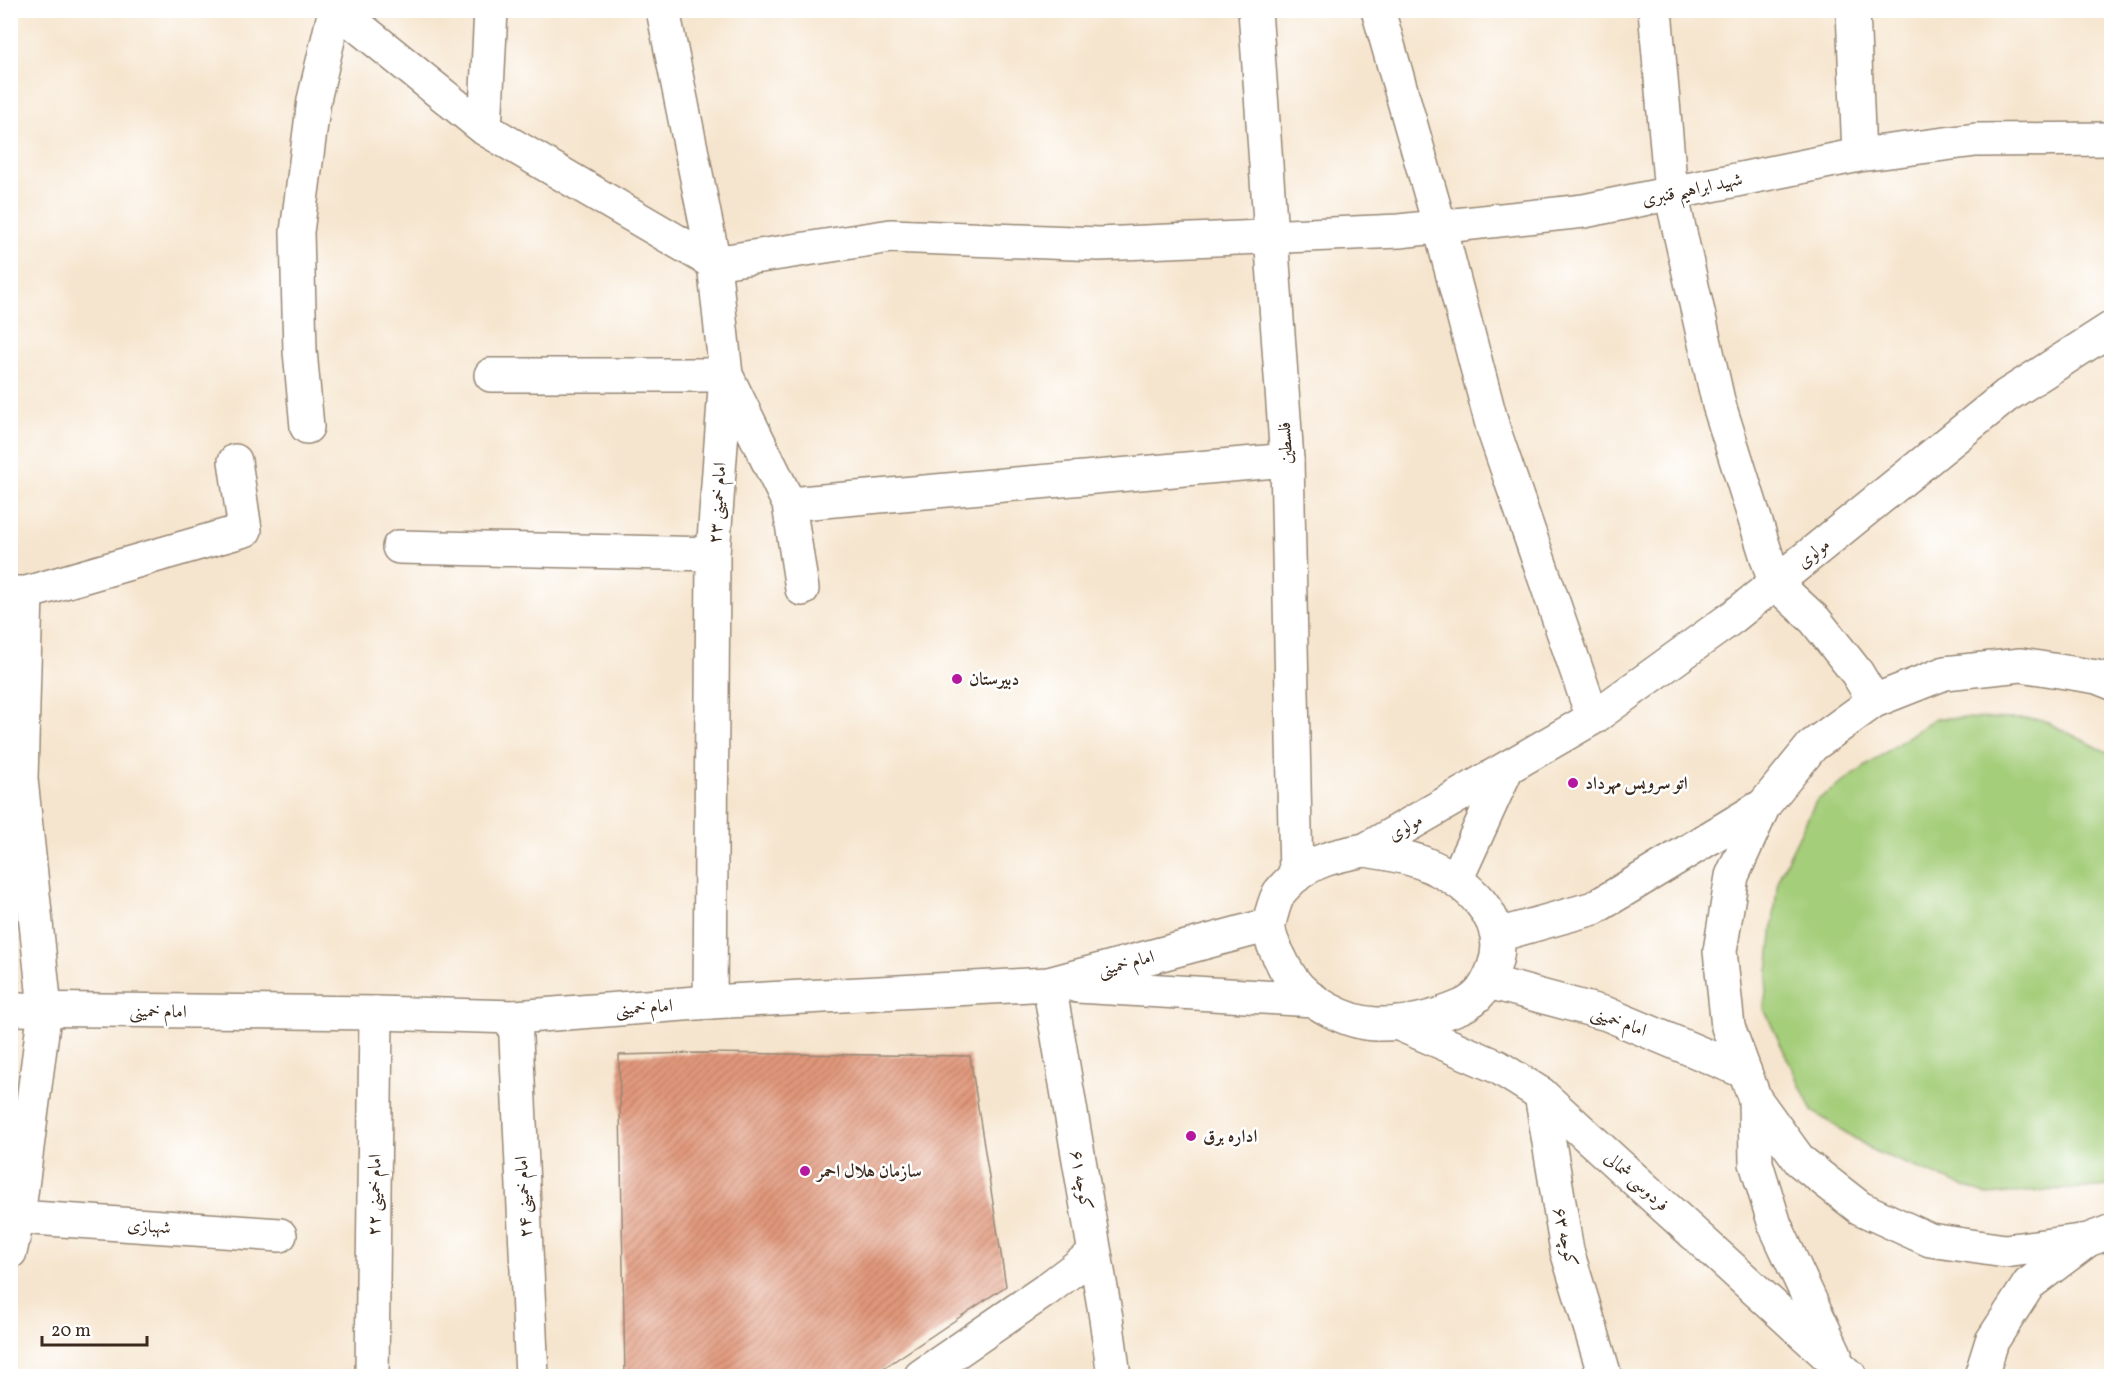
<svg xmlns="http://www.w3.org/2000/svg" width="2122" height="1387" font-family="Vollkorn,Amiri,serif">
  <defs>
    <pattern id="building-hatch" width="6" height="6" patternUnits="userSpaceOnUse" patternTransform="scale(1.5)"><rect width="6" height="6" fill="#e1987b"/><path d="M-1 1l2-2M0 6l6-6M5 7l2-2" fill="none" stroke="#b87c64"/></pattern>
  </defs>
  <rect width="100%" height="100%" fill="#fff"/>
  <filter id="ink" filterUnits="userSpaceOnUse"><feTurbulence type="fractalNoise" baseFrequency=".0167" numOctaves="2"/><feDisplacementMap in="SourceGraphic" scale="12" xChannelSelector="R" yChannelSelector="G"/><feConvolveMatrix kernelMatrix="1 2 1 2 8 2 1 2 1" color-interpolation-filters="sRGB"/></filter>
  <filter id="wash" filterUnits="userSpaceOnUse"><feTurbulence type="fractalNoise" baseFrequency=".008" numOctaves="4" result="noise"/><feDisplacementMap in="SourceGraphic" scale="24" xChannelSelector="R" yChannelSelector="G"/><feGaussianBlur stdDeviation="1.35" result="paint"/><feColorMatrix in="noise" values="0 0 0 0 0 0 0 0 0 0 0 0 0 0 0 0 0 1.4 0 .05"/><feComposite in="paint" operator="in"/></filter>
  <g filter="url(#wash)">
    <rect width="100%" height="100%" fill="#f6e5ce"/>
    <path fill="#a5ce7a" stroke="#707c4c" stroke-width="1.5" d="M1935,718L2040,719L2111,754L2112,1184L2110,1186L1987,1195L1876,1152L1812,1111L1764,1009L1778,879L1816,801Z"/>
    <g id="blocks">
      <path fill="url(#building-hatch)" d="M697,1053L970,1056L1006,1286L872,1376H625L619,1055Z"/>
    </g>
  </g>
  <g filter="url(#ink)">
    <use href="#blocks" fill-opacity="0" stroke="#988876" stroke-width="1.5"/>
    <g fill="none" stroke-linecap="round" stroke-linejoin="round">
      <defs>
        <path id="minor" d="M338,10L485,129L714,263L891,236L1099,244L1399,231L1584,211L1859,155L1976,140L2112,139
          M663,10L714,263L726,375L713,554L710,1002
          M1378,10L1440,227L1493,428L1593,718
          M1655,10L1671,193L1719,405L1775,583L1815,620L1857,673L1874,701
          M1853,10L1859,155
          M485,129L491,10
          M491,375H726L789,504L802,589
          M307,427L300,351L297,232L314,100L335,10
          M789,504L1287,460
          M399,547L713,554
          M10,593H26L21,779L45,1009L18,1217L10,1252
          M26,593L245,530L235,461
          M1365,850L1593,718L1733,617L2006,396L2112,328
          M1456,880L1507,768
          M1049,984L1106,1318L1114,1376
          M515,1017L532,1376
          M1541,1094L1567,1251L1605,1376
          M18,1217L280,1235
          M372,1376L376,1013
          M921,1376L1046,1290L1095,1253"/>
        <path id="major" d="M1255,10L1287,460L1296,876
          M2112,683L2097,677L2021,665L1945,673L1874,701L1812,746L1764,805L1732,876L1720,951L1728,1027L1755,1099L1800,1161L1860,1208L1930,1240L2005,1251L2088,1240L2112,1231
          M1365,850C1384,853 1405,856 1423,863C1464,879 1512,918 1494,967C1487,986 1479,999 1460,1007C1434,1018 1406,1025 1376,1024C1347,1023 1307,1002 1291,978C1287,972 1283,965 1280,958C1275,949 1268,934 1269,924C1271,915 1275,901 1279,893C1282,889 1287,884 1291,880C1312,860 1338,855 1365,850Z
          M1498,935L1594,908L1764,805
          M1489,982L1607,1014L1745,1072
          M1077,986L1314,1000
          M10,1009L376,1013L515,1017L710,1002L1049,984L1269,925
          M1397,1023L1498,1067L1541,1094L1850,1376
          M1755,1099L1756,1163L1775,1225L1835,1354
          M1981,1376L1992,1341L2029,1284L2085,1242"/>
      </defs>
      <use href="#minor" stroke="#988876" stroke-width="36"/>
      <use href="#major" stroke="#988876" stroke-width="36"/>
      <use href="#minor" stroke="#fff" stroke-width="33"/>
      <use href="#major" stroke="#fff" stroke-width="33"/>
    </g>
  </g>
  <g fill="#b5179e" stroke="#fff" stroke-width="2">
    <circle cx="957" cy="679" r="6"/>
    <circle cx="1573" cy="783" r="6"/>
    <circle cx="1191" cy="1136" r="6"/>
    <circle cx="805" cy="1171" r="6"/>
  </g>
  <g text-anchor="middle" stroke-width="5" stroke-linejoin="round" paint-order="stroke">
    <g font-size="18" fill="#3b2a1e" stroke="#fff">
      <text transform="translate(1692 189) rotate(-12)" y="6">شهید ابراهیم قنبری</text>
      <text transform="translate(1285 443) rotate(-93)" y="6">فلسطین</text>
      <text transform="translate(717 503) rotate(-86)" y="6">امام خمینی ۲۳</text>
      <text transform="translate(1813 553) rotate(-39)" y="6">مولوی</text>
      <text transform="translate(1405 827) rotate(-30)" y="6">مولوی</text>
      <text transform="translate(1126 963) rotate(-15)" y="6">امام خمینی</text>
      <text transform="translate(644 1007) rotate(-4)" y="6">امام خمینی</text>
      <text transform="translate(158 1011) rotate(1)" y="6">امام خمینی</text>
      <text transform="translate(1619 1021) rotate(20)" y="6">امام خمینی</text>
      <text transform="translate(1082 1180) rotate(80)" y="6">کوچه ۶۱</text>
      <text transform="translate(1637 1181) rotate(42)" y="6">فردوسی شمالی</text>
      <text transform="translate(374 1195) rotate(-89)" y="6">امام خمینی ۲۲</text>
      <text transform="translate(523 1197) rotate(-93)" y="6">امام خمینی ۲۴</text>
      <text transform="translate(149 1226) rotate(4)" y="6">شهبازی</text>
      <text transform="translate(1566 1237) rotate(78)" y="6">کوچه ۶۳</text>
    </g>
    <g font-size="18" font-weight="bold" fill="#3b2a1e" stroke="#fff" text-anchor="start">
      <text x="969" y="685">دبیرستان</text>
      <text x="1585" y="789">اتو سرویس مهرداد</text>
      <text x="1203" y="1142">اداره برق</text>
      <text x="817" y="1177">سازمان هلال احمر</text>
    </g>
  </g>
  <rect width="2122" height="1387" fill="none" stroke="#fff" stroke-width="36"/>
  <path d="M42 1336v9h105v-9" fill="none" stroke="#3b2a1e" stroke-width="3"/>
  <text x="51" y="1336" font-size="18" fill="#3b2a1e" stroke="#ffffff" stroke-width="4.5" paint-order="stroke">20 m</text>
</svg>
